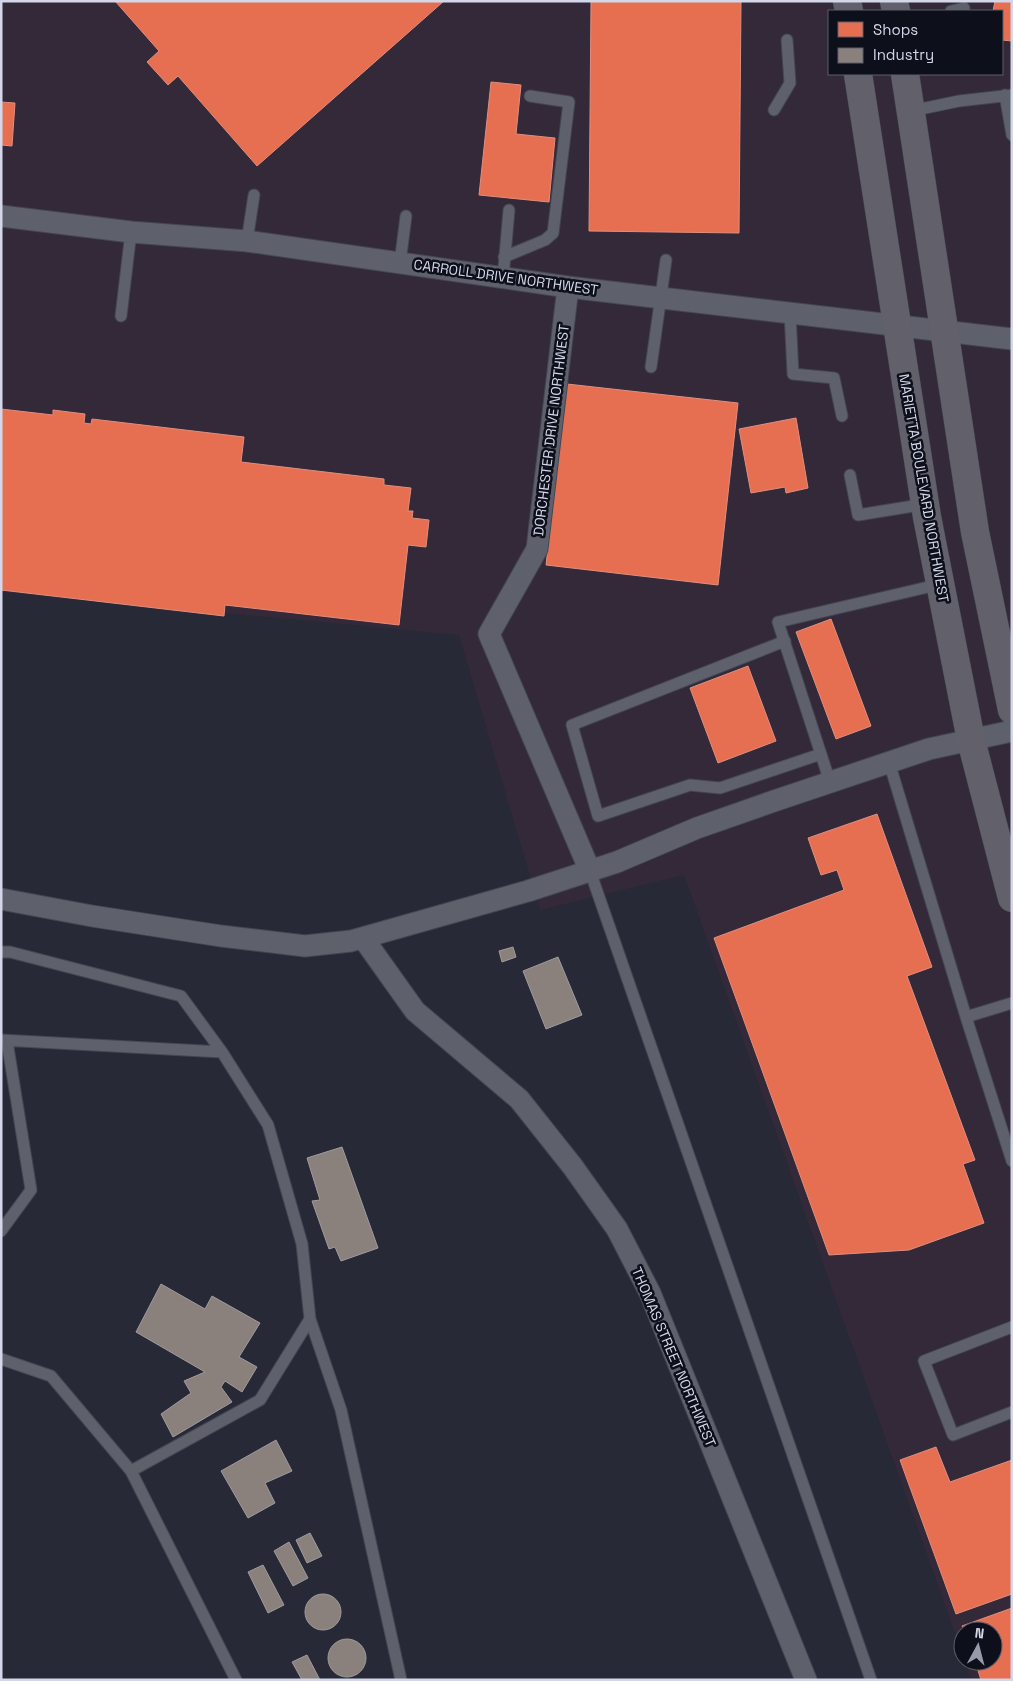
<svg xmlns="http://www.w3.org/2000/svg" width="1013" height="1681" font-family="'Space Grotesk',sans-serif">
  <rect width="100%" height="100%" fill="#272937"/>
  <path fill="#332938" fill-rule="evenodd" d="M1,1H1012V1680H972L965,1661H993V1631H963V1655L684,875L540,910L459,635L1,592ZM829,11H1002V74H829Z"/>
  <path fill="#e76f51" stroke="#e18e7f" d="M115,1H444L257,166L178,76L168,85L147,62L159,51Z
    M591,1H741L739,233L589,231Z
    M995,1H1012V41L1002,40V11H993Z
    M491,82L521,85L516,134L555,138L549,202L479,195Z
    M1,102L15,103L12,146L1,145Z
    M567,384L738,403L718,585L546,565Z
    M1,409L53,415V410L85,414L84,423L91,424L92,419L244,437L241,462L384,479V485L411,488L408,511H413L412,518L429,520L426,547L408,545L399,625L225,605L224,616L1,590Z
    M796,418L808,488L786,493L785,487L751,493L739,429Z
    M831,619L871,726L836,739L796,632Z
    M748,666L776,741L718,763L690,688Z
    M877,814L932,967L907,976L975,1160L963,1164L984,1223L909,1250L829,1255L714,938L844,890L837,870L821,875L808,838Z
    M936,1447L950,1482L1012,1460V1594L956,1614L900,1460Z
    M1012,1608V1680H981L975,1661H993V1631H964L962,1626Z"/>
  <path fill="#8a817c" stroke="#a09b9d" d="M513,947L516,957L502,962L499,951Z
    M558,957L582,1015L546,1029L523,971Z
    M342,1147L378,1248L341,1261L335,1247L329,1249L312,1201L320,1200L307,1158Z
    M161,1284L205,1309L212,1296L260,1323L239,1357L257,1367L242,1392L225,1381L221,1387L232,1402L173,1437L161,1414L191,1393L184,1381L205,1372L136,1332Z
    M276,1440L292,1471L265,1483L275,1503L248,1518L221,1471Z
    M310,1533L322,1556L307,1563L296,1540Z
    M289,1542L308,1578L293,1586L274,1551Z
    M263,1565L284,1605L268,1613L248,1572Z
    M305 1612a18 18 0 1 1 36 0a18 18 0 1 1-36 0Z
    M328 1658a19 19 0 1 1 38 0a19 19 0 1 1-38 0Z
    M307,1655L320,1680H302L292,1662Z"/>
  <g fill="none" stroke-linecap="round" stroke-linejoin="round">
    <defs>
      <path id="lane" d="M951,11L964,8
        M1005,95L1012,135
        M774,110L790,83L787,40
        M911,111L959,101L1012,95
        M247,241L254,195
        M504,257L545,240L553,233L569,102L530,96
        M400,263L406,216
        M503,278L509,210
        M790,313L793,374L834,378L842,416
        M121,316L131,232
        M651,367L666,260
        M850,475L858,515L926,504
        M785,641L572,725L598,816L690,785L720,788L821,754
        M889,762L966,1017
        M830,782L778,622L941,584
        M590,871L871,1680
        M1,952H10L181,996L222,1052L268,1125L302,1244L310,1319L341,1410L401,1680
        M1012,1003L966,1017L1012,1161
        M1,1040L222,1052
        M1,1231L31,1190L7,1041
        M1012,1327L924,1361L953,1435L1012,1412
        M1,1359L51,1376L131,1471L236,1680
        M131,1471L260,1400L310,1319"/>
      <path id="street" d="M1,216L131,232L247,241L568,287L1012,339
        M568,287L537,549L489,634L590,871
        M1,899L92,916L221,936L305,946L351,941L528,891L617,862L697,828L774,801L929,749L1012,731
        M363,938L415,1011L519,1099L573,1167L617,1229L650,1293L806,1680"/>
      <path id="secondary" d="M847,1L849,11
        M894,1L896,11
        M858,74L927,517L971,740L1012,898
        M905,74L975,532L1012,710"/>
    </defs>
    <use href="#lane" stroke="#434652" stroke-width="13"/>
    <use href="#street" stroke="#434652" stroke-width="23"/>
    <use href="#secondary" stroke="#434652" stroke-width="29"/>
    <use href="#lane" stroke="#5e606c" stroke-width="11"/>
    <use href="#street" stroke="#5e606c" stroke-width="21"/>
    <use href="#secondary" stroke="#62606b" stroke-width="28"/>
  </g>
  <g text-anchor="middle" stroke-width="5" stroke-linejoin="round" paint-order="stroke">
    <g font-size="14" fill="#d3d7e9" stroke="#0d0f1a">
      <text transform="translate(506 277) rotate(8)" y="5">CARROLL DRIVE NORTHWEST</text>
      <text transform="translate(551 430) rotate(-83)" y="5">DORCHESTER DRIVE NORTHWEST</text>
      <text transform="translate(924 488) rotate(80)" y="5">MARIETTA BOULEVARD NORTHWEST</text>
      <text transform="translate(674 1357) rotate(67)" y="5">THOMAS STREET NORTHWEST</text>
    </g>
  </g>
  <rect width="1013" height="1681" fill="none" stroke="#d3d7e9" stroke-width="5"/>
  <rect x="828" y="10" width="175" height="65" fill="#0d0f1a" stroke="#5c5f6d"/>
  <rect x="838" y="22" width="25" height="15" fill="#e76f51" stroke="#5c5f6d"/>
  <text x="873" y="35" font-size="15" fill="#d3d7e9">Shops</text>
  <rect x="838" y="48" width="25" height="15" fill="#8a817c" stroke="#5c5f6d"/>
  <text x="873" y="60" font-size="15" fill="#d3d7e9">Industry</text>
  <g transform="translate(978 1646) rotate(7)"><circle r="24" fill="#0d0f1a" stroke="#5c5f6d"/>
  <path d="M0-4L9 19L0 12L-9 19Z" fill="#979aab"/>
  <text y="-8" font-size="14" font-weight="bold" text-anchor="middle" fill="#d3d7e9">N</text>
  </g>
</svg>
